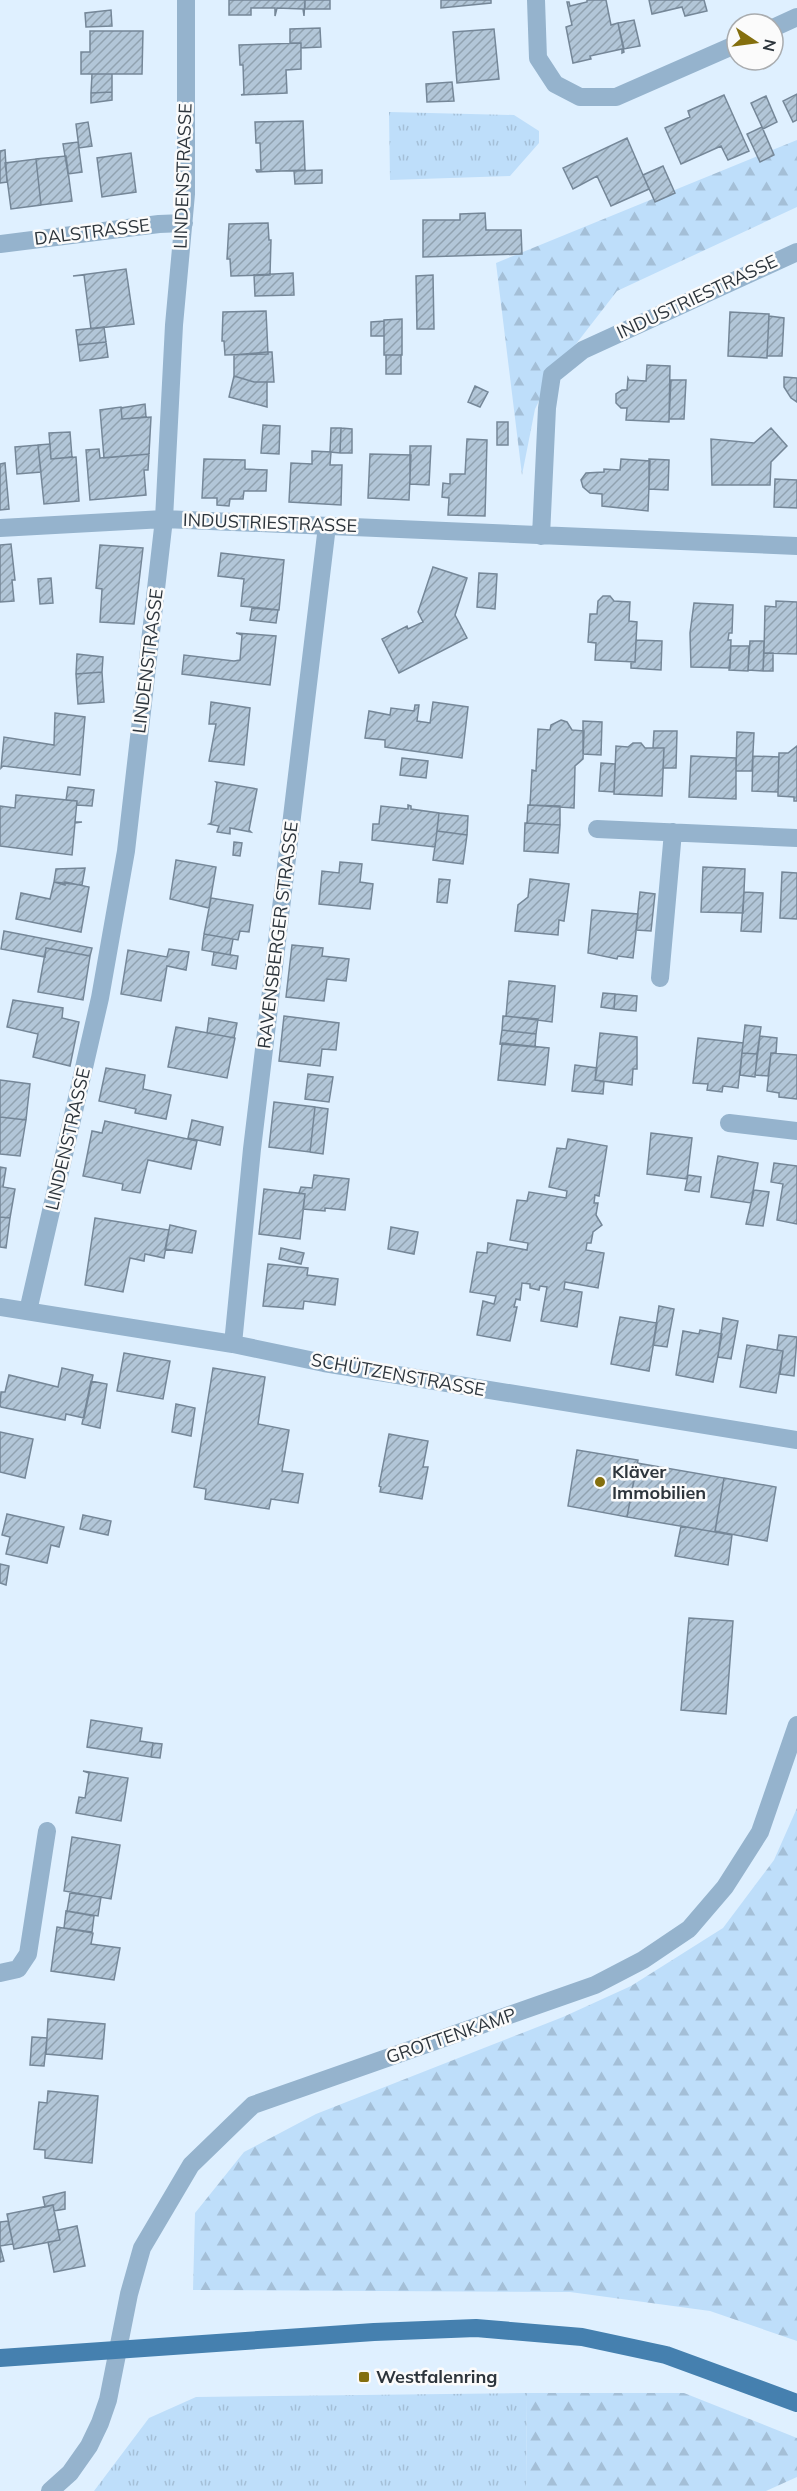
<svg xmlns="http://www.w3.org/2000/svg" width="797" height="2491" font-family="Mulish,sans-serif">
  <defs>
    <pattern id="grass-tufts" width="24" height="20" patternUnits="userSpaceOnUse" patternTransform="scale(1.5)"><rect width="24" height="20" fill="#bedefa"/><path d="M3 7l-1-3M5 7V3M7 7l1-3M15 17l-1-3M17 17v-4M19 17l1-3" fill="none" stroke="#a4bfd7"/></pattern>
    <pattern id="forest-firs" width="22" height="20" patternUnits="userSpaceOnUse" patternTransform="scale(1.5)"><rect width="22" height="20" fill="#bedefa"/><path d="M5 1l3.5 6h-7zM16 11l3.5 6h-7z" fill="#a4bfd7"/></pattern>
    <pattern id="building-hatch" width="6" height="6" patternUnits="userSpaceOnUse" patternTransform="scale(1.5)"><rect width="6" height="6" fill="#b2c6d8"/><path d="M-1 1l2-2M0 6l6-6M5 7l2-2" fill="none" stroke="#91a2b0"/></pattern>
  </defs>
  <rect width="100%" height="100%" fill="#dff0ff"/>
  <path fill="url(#grass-tufts)" d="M389,112L514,115L539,131V143L510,176L390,180Z
    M527,2393L526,2491H94L149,2418L196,2397Z"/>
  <path fill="url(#forest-firs)" d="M797,140V207L617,291L552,375L535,409L522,475L496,263Z
    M797,1808V2341L710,2311L570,2292L193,2290L195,2213L244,2152L316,2114L563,2017L631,1986L723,1928L774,1860Z
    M527,2393H684L797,2438V2477L766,2491H526Z"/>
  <path fill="url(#building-hatch)" stroke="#758798" stroke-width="1.5" d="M229,0H305L304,16L303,9L277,8L275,16V8H251V15H229Z
    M305,0H330V9H305Z
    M441,0H491V3L441,8Z
    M587,0H606L611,25L618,23L624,52L622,53V49L590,56L591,59L573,63L566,27L572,25L567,2H569L570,6L587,2Z
    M649,0H704L707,11L685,16L682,7L652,14Z
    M111,10L112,26L86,27L85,13Z
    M634,20L640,46L624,49L618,23Z
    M320,28L321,47L301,48V43H290V29Z
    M494,29L499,79L457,83L453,32Z
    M90,31H143L142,74H81V52H90Z
    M301,43V69L286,70L287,93L241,95L244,94L243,65H240L239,45Z
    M92,74H112V92L91,93Z
    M452,82L454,101L427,102L426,84Z
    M112,92V100L91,103V93Z
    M797,94V120L793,122L783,101Z
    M724,95L749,151L728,160L721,146L681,164L665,128L690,117L688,111Z
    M766,96L777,122L763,129L751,103Z
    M303,121L305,170L257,172L256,170H261L260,143H256L255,122Z
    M88,122L92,146L79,148L76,124Z
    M762,127L774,155L760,162L747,134Z
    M627,138L649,189L611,206L597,176L573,189L563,168Z
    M78,142L82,172L68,174L63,144Z
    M5,150L7,182L0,183V151Z
    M131,153L136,192L102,197L97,158Z
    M66,156L72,201L41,205L36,159Z
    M36,159L41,205L11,209L5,163Z
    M663,166L675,193L655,202L643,175Z
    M322,170V183L295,184L294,171Z
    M485,213L486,230H521L522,254L423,257V220H460V214Z
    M268,223L269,240H271L270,275L231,276L230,259H227L229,224Z
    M126,269L134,324L91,329L84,275L73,276Z
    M293,273L294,295L255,296L254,275Z
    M433,275L434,329H417L416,276Z
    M266,311L268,354L225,355L224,341H222L223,312Z
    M730,312L769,314L767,358L728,356Z
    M769,316L784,318L782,356H767Z
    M402,319V355H384V320Z
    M384,321V336H371V322Z
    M104,327L106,342L78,345L76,330Z
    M106,342L108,357L80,361L78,345Z
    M267,352H272L274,382H254L234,376V355Z
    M386,355H401V374H386Z
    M647,365L670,366L669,422L626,420L627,408H621L616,403V394L622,390H627L628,378L629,380L646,381Z
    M234,376L254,382H267V407L229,397Z
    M784,377L797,378V402L791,398L784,387Z
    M671,380H686L684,419H669Z
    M475,386L488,392L480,407L468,402Z
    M145,404L146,417L122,419L121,408Z
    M121,407L122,419L151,417L149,454L104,458L100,410Z
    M497,422H508V445H497Z
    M263,425L280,426L279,454L261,453Z
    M331,428H341L340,453L330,452Z
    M341,428L352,429V453H340Z
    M771,428L787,446L771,462L770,485H712L711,439L754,443Z
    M70,432L72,457L51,459L49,433Z
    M467,439L487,440L485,516L448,515L449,498L442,497L443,483L450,484V474H465Z
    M50,444L51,459L76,457L79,501L44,504L38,445Z
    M38,445L41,472L17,474L15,447Z
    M410,446H431L429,485L410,484Z
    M99,449L100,458L149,454L148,470H144L146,495L90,500L86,450Z
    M312,451L331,452L330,465H342L341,505L289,502L291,463L312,464Z
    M370,454L411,455L409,500L368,498Z
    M204,459L245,460V469L267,470L266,491H244L243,499H230L229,506L217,505V498H202Z
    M621,459L650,461L648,511L602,506V494L590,493L583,487L581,480L586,473L604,472V469L620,470Z
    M649,459L669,460L668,490L649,489Z
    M5,463L9,509L0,510V464Z
    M775,479L797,480V508L774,507Z
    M11,544L15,580H12L14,601L0,602V545Z
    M100,545L143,548L134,624L100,622L102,589L96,588Z
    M221,553L284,560L279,610L241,606L244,579L218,576Z
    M433,567L467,578L455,615L467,638L399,673L382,639L407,626L408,629L423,622L418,612Z
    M479,573L497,574L495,609L477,607Z
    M51,578L53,603L40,604L38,579Z
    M603,596H610L614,601L630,602L629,621L637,622L635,662L595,660L596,643L588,642L590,614H597L598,601Z
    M776,601L797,602V654L764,653L765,606L776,607Z
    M694,603L733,605L732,633H729L728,640H731L730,668L691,667L690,633Z
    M252,608L278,610L276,623L250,620Z
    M236,633L276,636L270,685L182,674L184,655L234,661L240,660L242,635Z
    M636,640L662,641L661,670L631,668V662H635Z
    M750,641H764L763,671L748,670Z
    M731,646H749L748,671L729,670Z
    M764,653H773V671H763Z
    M77,654L103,657L102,672L76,674Z
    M102,672L104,702L78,704L76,674Z
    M211,702L250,708L244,765L209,761L216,724H209Z
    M433,702L468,707L462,758L385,747V740L365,738L369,711L390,715L391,708L414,711L415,705H419L417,721L430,723Z
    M55,713L85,717L80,775L3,766L1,768L4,737L54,745Z
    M561,720L567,722L572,730L584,731L583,759L575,766L574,808L530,805L532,770L536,771L538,729L550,730L551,725Z
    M583,721L602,722L601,755L583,754Z
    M654,731H677L676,768H663L664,748H653Z
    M737,732L754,733L752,771H736Z
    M633,743H641L645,748H664L662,796L614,794L616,746L628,747Z
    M797,746V801H794V797L778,796V792L779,753H788Z
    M691,756L736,758V799L689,797Z
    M753,756L779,757L778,792L752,791Z
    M402,758L428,761L426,778L400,775Z
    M601,763L615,764L614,792L599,791Z
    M216,782L257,789L249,830L251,832L230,828V834L217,832L219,826L209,824L211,823L217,783Z
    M68,787L94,790L92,806L77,805V801L66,800Z
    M16,795L77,801L75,822H82L75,823L72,855L0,846V806L15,808Z
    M408,805L411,806V809L439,813L435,847L372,840L373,824H379L381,806L408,809Z
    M528,805L560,806V825L527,823Z
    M439,813L468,816L467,835L437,831Z
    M525,823L560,825L558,853L524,851Z
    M437,831L467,835L463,864L433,860Z
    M234,842L242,843L240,856L233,855Z
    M176,860L216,867L209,908L170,899Z
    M340,862L362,864L360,882L373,884L370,909L319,904L322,871L339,873Z
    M703,867L745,869L743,913L701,912Z
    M85,868L82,885L54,882L56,869Z
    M782,872L797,873V919L780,918Z
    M439,879L450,880L447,903L437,902Z
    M530,879L569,884L564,921L559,920L558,935L515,931L518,905L528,897Z
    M54,882L65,885V882L89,887L81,932L16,919L21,893L50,899Z
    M640,892L655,894L651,931L636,930Z
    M744,892L763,893L761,932L741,931Z
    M211,898L253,905L249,932L240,931L238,940L204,934Z
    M592,910L638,914L633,958L618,956L617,959L588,953Z
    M4,931L92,948L90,956L46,948L45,957L1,949Z
    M204,934L233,939L230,955L202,950Z
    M292,945L323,948L322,956L349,959L346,981L327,979L324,1001L286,997Z
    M46,948L90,956L83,1000L38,992Z
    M169,949L189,952L186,970L167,966L161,1001L121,994L128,950L167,957Z
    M214,952L238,956L236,969L212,965Z
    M509,981L555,986L552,1022L506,1016Z
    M603,993L615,994L614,1009L601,1007Z
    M615,994L637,996L636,1011L614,1009Z
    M13,1000L63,1008L62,1018L79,1022L70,1066L33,1057L38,1034L7,1027Z
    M284,1016L339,1023L336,1050L322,1049L320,1066L279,1061Z
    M503,1016L538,1019L536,1034L502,1030Z
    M209,1018L237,1023L234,1038L207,1033Z
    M745,1025L761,1027L757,1054L742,1053Z
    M176,1027L235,1038L227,1078L168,1067Z
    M502,1030L536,1034L535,1047L500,1044Z
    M600,1033L637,1037V1069H633L632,1085L595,1080Z
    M760,1036L777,1038L776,1053H771L768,1076L755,1075Z
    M698,1038L743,1043L738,1088L723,1086L722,1092L707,1090L708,1084L693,1083Z
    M502,1043L549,1048L545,1085L498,1080Z
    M742,1053L757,1054L755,1077L740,1075Z
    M771,1053L797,1055V1099L779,1097V1093L767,1091Z
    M575,1065L597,1068L595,1080L604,1082L603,1094L572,1091Z
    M106,1068L145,1075L143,1089L171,1095L166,1119L135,1113L136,1109L99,1101Z
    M308,1074L333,1077L329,1102L305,1099Z
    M0,1080L30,1084L26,1120L0,1117Z
    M274,1102L315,1107L310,1152L269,1147Z
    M315,1107L328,1109L323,1154L310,1152Z
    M0,1117L26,1120L20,1156L0,1154Z
    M192,1120L223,1127L220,1145L188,1138Z
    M105,1121L197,1141L191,1169L148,1160L140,1193L122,1190L123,1184L83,1176L92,1131L102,1133Z
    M651,1133L692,1138L687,1179L647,1174Z
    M568,1139L607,1146L599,1196L595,1195L594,1203H598L596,1215L602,1225L593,1232L591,1243H587L586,1250L604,1253L598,1288L565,1282L564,1289L582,1292L577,1327L541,1321L547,1287L540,1286L539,1290L530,1288V1284L522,1283L520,1300L516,1299L514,1307H517L510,1341L477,1335L483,1301L494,1304L496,1296L470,1292L477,1252L487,1253L488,1243L527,1250L528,1243L510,1240L517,1200L527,1201L529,1192L566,1198L567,1191L549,1187L557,1148L566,1149Z
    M718,1156L758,1163L751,1203L711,1197Z
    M774,1163L797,1166V1224L777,1220L783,1184L771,1182Z
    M0,1167L6,1168L3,1187L15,1189L10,1218L0,1217Z
    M314,1175L349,1179L345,1210L325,1208V1211L303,1209L305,1194L299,1193L301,1187L312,1188Z
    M688,1175L701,1177L699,1192L685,1190Z
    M264,1189L305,1194L300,1239L259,1234Z
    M754,1190L769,1192L763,1226L746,1224Z
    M0,1217L10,1218L6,1248L0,1247Z
    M95,1218L169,1230L164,1258L145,1254L144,1261L130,1258L123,1292L85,1285Z
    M170,1225L196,1231L192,1253L165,1249Z
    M391,1227L418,1232L414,1254L388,1249Z
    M281,1248L304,1253L301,1264L279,1259Z
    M268,1264L308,1268L307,1275L338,1279L335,1305L304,1301L303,1309L263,1306Z
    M659,1306L674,1309L667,1347L653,1345Z
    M620,1317L657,1323L649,1371L611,1364Z
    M723,1318L738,1321L731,1359L718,1357Z
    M700,1330L722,1334L713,1382L676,1375L683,1331L699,1334Z
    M779,1335L797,1337L794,1376L780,1374L783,1351L777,1350Z
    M747,1345L783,1351L776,1393L740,1387Z
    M124,1353L170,1361L163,1399L117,1391Z
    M62,1368L93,1375L84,1418L66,1414L65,1420L1,1407L0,1405L1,1392H5L9,1375L58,1387Z
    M213,1368L265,1377L258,1424L289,1430L282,1471L303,1474L298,1503L271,1499L269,1509L205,1499L206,1489L194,1487Z
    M91,1381L107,1384L100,1428L82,1424Z
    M176,1404L195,1408L191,1436L172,1432Z
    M0,1432L33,1439L25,1478L0,1472Z
    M389,1434L428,1441L423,1467H428L422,1499L380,1492L381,1487L379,1486Z
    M577,1450L638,1460L627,1517L568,1506Z
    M637,1463L724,1478L715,1532L627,1517Z
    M724,1478L776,1487L767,1541L715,1531Z
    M7,1514L64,1527L59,1547L51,1545L47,1563L6,1554L10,1537L2,1535Z
    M83,1515L111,1521L108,1535L80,1529Z
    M681,1526L732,1535L728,1565L675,1556Z
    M0,1564L9,1566L6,1585L0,1583Z
    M689,1618L733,1621L726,1714L681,1710Z
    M91,1720L142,1728L140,1741L153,1743L151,1757L87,1747Z
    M153,1743L162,1744L160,1758L151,1757Z
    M83,1771L128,1778L121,1821L76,1813L79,1797L85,1798L89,1773Z
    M72,1837L120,1845L111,1899L64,1891Z
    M70,1893L101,1897L98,1916L67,1911Z
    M66,1911L94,1916L92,1932L64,1928Z
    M57,1927L93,1933L91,1944L120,1948L114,1980L51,1971Z
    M48,2019L105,2024L102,2059L46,2054Z
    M32,2037L47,2038L44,2066L30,2065Z
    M48,2091L98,2096L92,2163L45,2158V2150L34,2149L39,2102L47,2103Z
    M65,2192V2209L54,2211L53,2205L45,2207L43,2197Z
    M53,2205L60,2240L14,2249L7,2214Z
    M8,2221L13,2244L0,2246L4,2261L0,2262V2222Z
    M77,2226L85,2266L54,2272L48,2242L60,2240L58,2230Z"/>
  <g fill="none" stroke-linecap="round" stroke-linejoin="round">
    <path stroke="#95b3cd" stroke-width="18" d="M536,0L538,58L555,84L580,97H616L737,44
      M773,28L797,17
      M0,244L159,224L184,223
      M0,528L164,519L797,546
      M541,536L547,408L552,375L583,350L797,252
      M597,829L797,838
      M660,978L673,832
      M729,1123L797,1131
      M0,1307L233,1344L324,1363L797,1440
      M28,1311L100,998L126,851L164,519L174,325L186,194V0
      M233,1344L252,1149L327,526
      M0,1973L18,1969L28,1954L47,1831
      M50,2491L70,2473L89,2446L100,2423L108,2400L129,2294L142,2248L191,2165L253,2105L595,1985L643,1960L689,1929L725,1887L760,1832L797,1725"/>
    <path stroke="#4580af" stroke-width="18" d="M0,2358L374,2332L476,2328L582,2337L666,2355L797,2403"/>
  </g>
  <g fill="#846f0e" stroke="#fbfbfb" stroke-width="2">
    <circle cx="600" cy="1482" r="6"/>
    <rect x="358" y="2371" width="12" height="12" rx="3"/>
  </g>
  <g text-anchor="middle" stroke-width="5" stroke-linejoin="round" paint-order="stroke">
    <g font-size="18" fill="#2d353c" stroke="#fbfbfb">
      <text transform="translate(183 176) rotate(-88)" y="6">LINDENSTRASSE</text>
      <text transform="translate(92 232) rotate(-7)" y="6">DALSTRASSE</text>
      <text transform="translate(697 297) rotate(-25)" y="6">INDUSTRIESTRASSE</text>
      <text transform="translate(270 523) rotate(2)" y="6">INDUSTRIESTRASSE</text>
      <text transform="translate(148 661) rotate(-83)" y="6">LINDENSTRASSE</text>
      <text transform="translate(278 935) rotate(-83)" y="6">RAVENSBERGER STRASSE</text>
      <text transform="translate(68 1139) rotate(-77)" y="6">LINDENSTRASSE</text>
      <text transform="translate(398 1375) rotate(10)" y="6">SCHÜTZENSTRASSE</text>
      <text transform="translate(451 2036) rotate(-19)" y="6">GROTTENKAMP</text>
    </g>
    <g font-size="18" font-weight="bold" fill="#2d353c" stroke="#fbfbfb" text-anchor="start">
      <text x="612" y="1478">Kläver<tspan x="612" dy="21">Immobilien</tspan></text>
      <text x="376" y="2383">Westfalenring</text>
    </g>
  </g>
  <g transform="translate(755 42) rotate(103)"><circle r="28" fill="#fbfbfb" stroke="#a9acaf" stroke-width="1.5"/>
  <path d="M0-4.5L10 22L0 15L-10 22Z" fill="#846f0e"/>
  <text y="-9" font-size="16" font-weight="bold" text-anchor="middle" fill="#2d353c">N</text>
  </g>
</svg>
